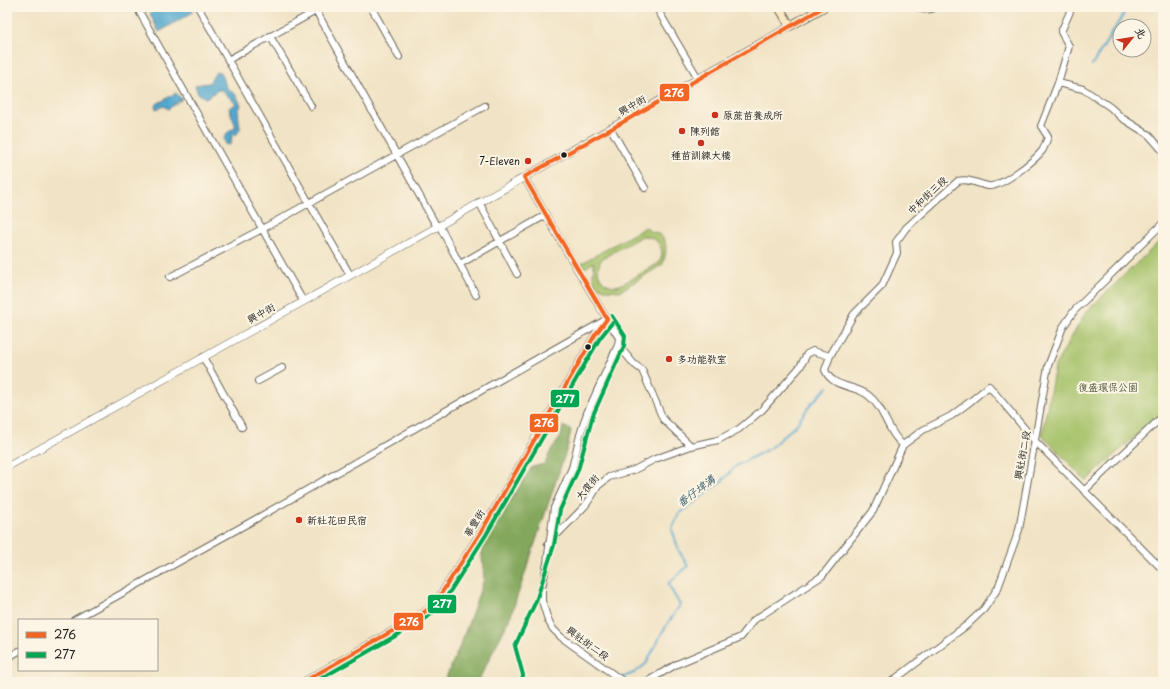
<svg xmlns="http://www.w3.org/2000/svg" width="1170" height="689" font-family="'Playpen Sans','LXGW WenKai TC',sans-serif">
  <rect width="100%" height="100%" fill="#fcf5e5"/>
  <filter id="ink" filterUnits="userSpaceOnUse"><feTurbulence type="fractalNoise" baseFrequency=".025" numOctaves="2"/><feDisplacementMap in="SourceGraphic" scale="8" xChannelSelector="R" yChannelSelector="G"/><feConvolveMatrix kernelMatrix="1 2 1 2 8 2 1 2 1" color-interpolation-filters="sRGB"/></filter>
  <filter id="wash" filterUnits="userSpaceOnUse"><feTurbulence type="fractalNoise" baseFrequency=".012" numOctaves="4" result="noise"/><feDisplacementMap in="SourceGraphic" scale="16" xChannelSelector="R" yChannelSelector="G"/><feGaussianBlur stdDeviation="0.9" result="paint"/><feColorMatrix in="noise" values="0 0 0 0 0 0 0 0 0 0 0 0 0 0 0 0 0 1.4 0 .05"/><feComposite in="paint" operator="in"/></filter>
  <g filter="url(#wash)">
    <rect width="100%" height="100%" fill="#f1e3c5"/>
    <path fill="#a4c168" stroke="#606e42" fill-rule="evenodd" d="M646,227C649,232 651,231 656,233C670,239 666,253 663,264L620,291L607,290L595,285L593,275L594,262L585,268L582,263ZM642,236C657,236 667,249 659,263C646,270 633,279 620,285C612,288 602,283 599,275C597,270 599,262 603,258Z
      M1163,238V411L1086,481L1042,435L1055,366L1086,312Z"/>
    <path fill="#83a75c" stroke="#50623c" d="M563,426L571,430L568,445L510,618L482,673L479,682H444L462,641L484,579L481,546L532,467L545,464L551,450L561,437Z"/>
    <path fill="#53a7ce" stroke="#386275" d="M162,7H190L193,12L159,32L150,14Z
      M216,72H220L227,88L236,95L241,105C236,114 240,120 240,129L237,134L232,135L231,144L226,145L224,139L227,133L236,127L229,108L236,104C232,98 226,96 222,90H218L206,98L198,94L195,85L209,83Z
      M176,93L182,99L168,109L164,106L156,109L155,105Z"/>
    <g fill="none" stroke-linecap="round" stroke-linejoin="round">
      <path stroke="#53a7ce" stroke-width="2" d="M1092,65L1128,7
        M621,678L634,673L646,664L663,631L680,605L668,584L688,566L679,551L672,529L679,514L721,482L736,466L770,448L796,425L811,404L828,387"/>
    </g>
  </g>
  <g filter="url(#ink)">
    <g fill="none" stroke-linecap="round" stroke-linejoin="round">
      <defs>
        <path id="minor" d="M198,7L350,275
          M314,7L437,227
          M371,7L399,57
          M656,7L698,78
          M918,7C923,11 931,10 936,7
          M140,13L303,301
          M270,36L311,106
          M228,60L323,7
          M1058,83L1083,89L1110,107L1122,118L1149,135L1163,151
          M611,129L645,188
          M479,202L517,274
          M439,225L476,295
          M460,264L546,215
          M170,277L262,229L485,106
          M618,345L634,364L642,370L663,419L691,446
          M203,357L242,427
          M258,381L282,368
          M903,445C887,432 885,408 868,395C855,385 832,388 825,370L830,356L854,314L882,286L897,253L896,242L906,228L958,181C969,178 977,184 988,186C1000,188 1034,161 1042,151C1045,147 1046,141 1048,137L1041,126L1058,83L1069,46L1061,32L1072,7
          M1084,491L1163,416
          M548,544L585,506L592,496L598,486L609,477L634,470L655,459L691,446L718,440L739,429L762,410L800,367L807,354L813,351L830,356
          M74,620L254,520L607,319L619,338L618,345L587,413L580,435L572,468L554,508L547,563L542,588V601L548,620L553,629L561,637L624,682
          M7,658L19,651
          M646,682L677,664L741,637L754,620L822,576L873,511L903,445L923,430L951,416L971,401L989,386L1035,441L1163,570
          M891,682L967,625L984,609L998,588L1019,530L1048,366L1063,327L1074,311L1163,223"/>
        <path id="tertiary" d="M7,467L437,227L790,26
          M303,682L422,614L435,603L481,532L595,335L607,319L577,269L524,177"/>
        <path id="secondary" d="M779,7L790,26L824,7"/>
      </defs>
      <use href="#minor" stroke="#676257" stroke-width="8"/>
      <use href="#tertiary" stroke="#676257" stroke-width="8"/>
      <use href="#secondary" stroke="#676257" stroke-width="10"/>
      <use href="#minor" stroke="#fff" stroke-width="6"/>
      <use href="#tertiary" stroke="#fff" stroke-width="7"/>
      <use href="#secondary" stroke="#fae7c3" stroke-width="8"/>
      <defs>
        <path id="bus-1" d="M524,177L611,129L824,7
          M524,177L607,319
          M303,682L422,614L435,603L481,532L595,335L607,319"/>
        <path id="bus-2" d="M315,682L425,619L440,607L486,535L600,338L612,323
          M522,682L523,675L515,646L536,601L554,545L560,510L578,470L593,415L624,346L625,336L612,316"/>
      </defs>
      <use href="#bus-1" stroke="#fcf5e5" stroke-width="7"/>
      <use href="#bus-2" stroke="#fcf5e5" stroke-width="7"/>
      <use href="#bus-1" stroke="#f26522" stroke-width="4"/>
      <use href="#bus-2" stroke="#00a651" stroke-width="4"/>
    </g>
  </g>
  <g fill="#c8321e" stroke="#fcf5e5" stroke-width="1.5">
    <circle cx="715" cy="115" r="4"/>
    <circle cx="682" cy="131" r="4"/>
    <circle cx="701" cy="143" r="4"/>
    <circle cx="528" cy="161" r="4"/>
    <circle cx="669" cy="359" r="4"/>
    <circle cx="299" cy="520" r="4"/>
  </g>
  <g fill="#1c1c1c" stroke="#fcf5e5" stroke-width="1.5">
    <circle cx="564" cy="155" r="3.5"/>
    <circle cx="588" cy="347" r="3.5"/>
  </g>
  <g text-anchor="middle" stroke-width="4" stroke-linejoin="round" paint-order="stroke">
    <g font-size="10" fill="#1c1c1c" stroke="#fcf5e5">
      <text transform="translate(632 105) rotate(-30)" y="4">興中街</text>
      <text transform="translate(927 195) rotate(-43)" y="4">中和街三段</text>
      <text transform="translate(261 313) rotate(-29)" y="4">興中街</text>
      <text transform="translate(1022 455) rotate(-80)" y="4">興社街二段</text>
      <text transform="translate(587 487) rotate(-50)" y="4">大復街</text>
      <text transform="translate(474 523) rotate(-59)" y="4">華豐街</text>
      <text transform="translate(588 643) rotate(36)" y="4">興社街二段</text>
    </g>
    <g font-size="10" fill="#1c1c1c" stroke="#fcf5e5" text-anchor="start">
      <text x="723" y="119">原蔗苗養成所</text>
      <text x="690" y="135">陳列館</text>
      <text x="701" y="159" text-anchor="middle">種苗訓練大樓</text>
      <text x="520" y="165" text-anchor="end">7-Eleven</text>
      <text x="677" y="363">多功能教室</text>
      <text x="307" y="524">新社花田民宿</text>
    </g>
    <g font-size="10" fill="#4c5637" stroke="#fcf5e5">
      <text x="1108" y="391">復盛環保公園</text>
    </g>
    <g font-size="11" font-style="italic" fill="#355b6c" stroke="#fcf5e5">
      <text transform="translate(696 491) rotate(-37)" y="4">番仔埤溝</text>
    </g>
  </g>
  <g stroke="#fcf5e5" stroke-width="1.5">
    <rect x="659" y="83" width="31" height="19" rx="4" fill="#f26522"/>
    <rect x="550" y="389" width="30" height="19" rx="4" fill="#00a651"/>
    <rect x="529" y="413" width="30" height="20" rx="4" fill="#f26522"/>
    <rect x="427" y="594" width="30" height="20" rx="4" fill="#00a651"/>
    <rect x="393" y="612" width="31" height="19" rx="4" fill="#f26522"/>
  </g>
  <g font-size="11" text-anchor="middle" font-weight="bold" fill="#fff">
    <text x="674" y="97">276</text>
    <text x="565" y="403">277</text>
    <text x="544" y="427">276</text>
    <text x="442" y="608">277</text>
    <text x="409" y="626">276</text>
  </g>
  <rect width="1170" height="689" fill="none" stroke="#fcf5e5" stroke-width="24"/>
  <rect x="18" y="619" width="140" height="52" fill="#fcf5e5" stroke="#a29e95"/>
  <rect x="26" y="632" width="20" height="6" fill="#f26522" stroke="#a29e95"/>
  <text x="54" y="639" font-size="12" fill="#1c1c1c">276</text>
  <rect x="26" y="652" width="20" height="6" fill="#00a651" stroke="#a29e95"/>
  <text x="54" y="659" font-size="12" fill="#1c1c1c">277</text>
  <g transform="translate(1132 38) rotate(60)"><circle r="19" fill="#fcf5e5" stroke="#a29e95"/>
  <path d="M0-3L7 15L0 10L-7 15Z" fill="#c8321e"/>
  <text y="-6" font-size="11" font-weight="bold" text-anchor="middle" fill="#1c1c1c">北</text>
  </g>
</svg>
